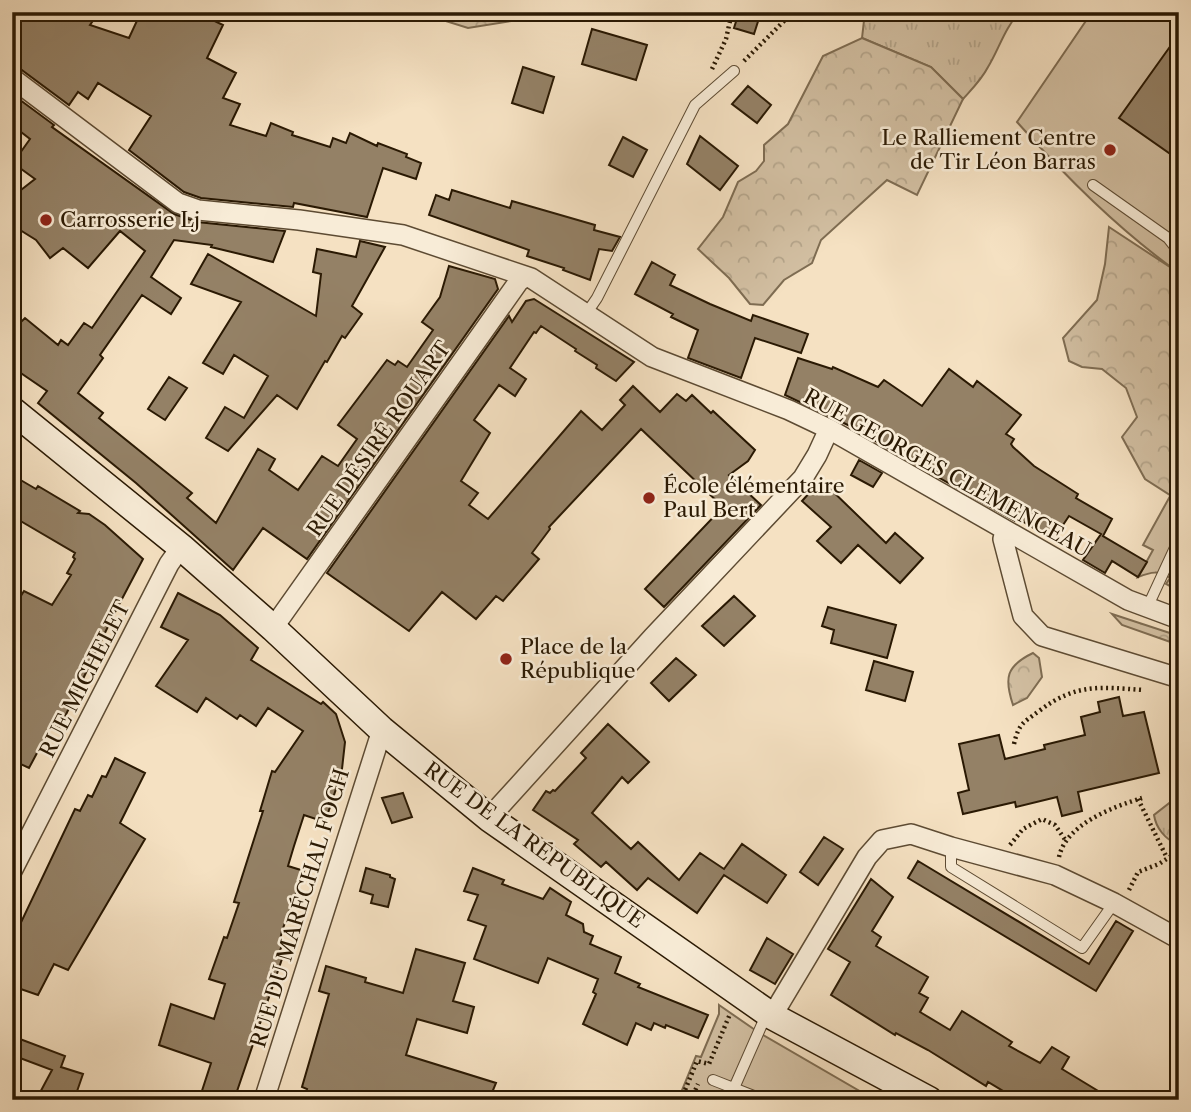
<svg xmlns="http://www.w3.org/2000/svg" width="1191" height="1112" font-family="'Libre Caslon Text',serif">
  <defs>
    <pattern id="grass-tufts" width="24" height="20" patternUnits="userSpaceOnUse" patternTransform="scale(1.75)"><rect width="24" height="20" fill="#d2bfa2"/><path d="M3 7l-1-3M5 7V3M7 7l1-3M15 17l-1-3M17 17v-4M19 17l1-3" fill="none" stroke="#b4a48a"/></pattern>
    <pattern id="forest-crowns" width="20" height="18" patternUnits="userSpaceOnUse" patternTransform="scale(1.75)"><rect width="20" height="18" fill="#d2bfa2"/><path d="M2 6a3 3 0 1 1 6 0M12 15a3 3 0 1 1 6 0" fill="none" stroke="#b4a48a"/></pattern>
  </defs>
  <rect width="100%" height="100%" fill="#f5e1c2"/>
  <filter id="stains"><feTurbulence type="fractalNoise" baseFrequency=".00286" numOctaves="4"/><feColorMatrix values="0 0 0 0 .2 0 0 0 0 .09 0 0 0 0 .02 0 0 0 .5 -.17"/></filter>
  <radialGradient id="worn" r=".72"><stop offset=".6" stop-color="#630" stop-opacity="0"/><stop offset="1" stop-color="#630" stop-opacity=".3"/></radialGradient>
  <path fill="url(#grass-tufts)" stroke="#7e6c52" stroke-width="2" d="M865,12H1020C1005,27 999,49 988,67C982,79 972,89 963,99L931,67L862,38Z
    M1177,797L1179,841L1177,844C1165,839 1156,828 1154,815Z"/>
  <path fill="url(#forest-crowns)" stroke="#7e6c52" stroke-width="2" d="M417,12H530L524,19L468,28Z
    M862,38L931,67L963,99L917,195L887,180L821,240L812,263L784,280L763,305L750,304L729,278L698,249L723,217L738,182L756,171L764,161V145L788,124L823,56Z
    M1109,227L1179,273V480L1170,495L1145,479L1122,437L1137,417L1126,388L1102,369L1082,367L1069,361L1063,338L1097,300L1105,264Z
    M1112,614L1179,636V645L1122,625Z
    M1033,653L1039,658L1042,677L1027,698L1013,705C1004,678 1006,666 1033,653Z"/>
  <path fill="#d2bfa2" stroke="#7e6c52" stroke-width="2" d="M1092,12H1179V273C1118,229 1067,178 1017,122Z
    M1179,480V591L1166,584L1170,578C1159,570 1151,572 1138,577L1153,550L1143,545Z
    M719,1005L758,1032L875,1100H678L696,1056L701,1057L719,1014Z"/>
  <path fill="#948166" stroke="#2a1903" stroke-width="2" d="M17,12H99L90,25L129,38L141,12H196L223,25L207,58L236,73L223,98L240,104L230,125L266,136L271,123L293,132L292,135L330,147L333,138L346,143L350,133L377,146L378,143L407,154L406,157L421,163L416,179L383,168L367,217L294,203L293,207L201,198L184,192L129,150L151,116L98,83L88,99L78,92L69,105L19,68L12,66V18Z
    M739,12H761L754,34L734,28Z
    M592,29L647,45L636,80L582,64Z
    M1179,34V160L1119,118Z
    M523,67L554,77L543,113L512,103Z
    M748,86L771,105L757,123L732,104Z
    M12,94L54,125L52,127L174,214L197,222L285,231L273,262L211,247L212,245L174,240L151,277L181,298L171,314L142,295L100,355L103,358L78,393L103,413L99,418L192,493L187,498L216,523L258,449L275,459L269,470L298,490L322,456L338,466L357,439L338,425L387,360L395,365L398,361L407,367L433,330L422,322L440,297L449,266L495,279L498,289L307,559L263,528L233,570L136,483L38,403L47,391L12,367V314L21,322L25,318L58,345L61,340L68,345L84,323L92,328L145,251L120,231L88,268L63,248L50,258L36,240L12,225V197L35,179L13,163L30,139L12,125Z
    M700,136L738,166L720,190L687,164Z
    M623,137L647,150L633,177L609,165Z
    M452,190L510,208L512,201L595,225L594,230L620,237L612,251L599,249L590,280L563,270L564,268L527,256L529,250L429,215L436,195L449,200Z
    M360,241L385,247L352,306L362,314L345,338L342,336L327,362L325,361L297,409L277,395L228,451L206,438L225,407L244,418L268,376L234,355L223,374L203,363L241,302L191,284L208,254L316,316L321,274L313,272L317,249L356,257Z
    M652,262L675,275L670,285L710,304L751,321L753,315L808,334L801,353L755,338L741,378L688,358L698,330L671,317L673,314L635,294Z
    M534,299L634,362L616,381L596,368L597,365L575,351L576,349L541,326L536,333L534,332L510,368L526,379L515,396L499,385L474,420L490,433L461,481L478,493L469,505L488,519L581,411L602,430L625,405L620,400L633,386L660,412L677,394L686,401L692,395L711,413L713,411L755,450L748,461L729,475L761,505L664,607L645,589L723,507L641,429L549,527L550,529L532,553L539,559L503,601L496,596L476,619L442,592L409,631L327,573L509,316L512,322L526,301Z
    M798,358L832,369L833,367L878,387L884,380L922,406L949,369L973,387L977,381L1021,415L1006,434L1014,439L1011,444L1013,447L1034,466L1078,494L1076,498L1112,519L1103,536L1147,562L1138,577L1112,561L1105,573L1083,560L1101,534L1069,516L1055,537L1046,532L1045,535L1017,518L1015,521L894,452L872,439L873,437L785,395Z
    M169,377L187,388L165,420L148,409Z
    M859,460L882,473L873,487L851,475Z
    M12,475L36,489L38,486L80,511L78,513L89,514L105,525L143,559L113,616L60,727L53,723L29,768L12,760V709L20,694L12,690V610L24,591L52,605L71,575L67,573L75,559L73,557L75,553L12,516Z
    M821,480L886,543L895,533L923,558L900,583L858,545L841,563L817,541L831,527L802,501Z
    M178,593L220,615L258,648L251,660L321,704L323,702L336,714L345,742L340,787L337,786L325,822L304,815L294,846L288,866L304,871L282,931L280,940L283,941L280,951L284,953L234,1100H199L211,1063L159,1045L171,1004L214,1019L225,984L209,979L224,937L227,938L239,903L234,902L263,811H260L272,771L275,772L303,731L268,708L256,726L240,715L237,719L206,698L197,712L156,686L188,640L161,627Z
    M734,596L755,616L724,646L702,626Z
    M828,607L896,625L887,658L831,643L834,630L822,626Z
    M676,658L696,675L669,701L651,683Z
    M874,661L913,672L905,701L866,690Z
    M1119,697L1123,716L1144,712L1159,773L1078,792L1082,811L1062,816L1057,797L1016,807L1015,802L963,814L958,793L969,790L959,744L999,735L1005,759L1045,749L1044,745L1085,735L1081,717L1100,712L1098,702Z
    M608,724L649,762L628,783L622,777L592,813L631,849L638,842L679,880L700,853L724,869L742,844L786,875L767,903L724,875L697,913L648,878L637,890L606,862L601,867L574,844L578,840L533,810L546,791L550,793L553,790L555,791L586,758L581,753Z
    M115,758L145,773L120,823L145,839L68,970L54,964L38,995L12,986V954L19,940L14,937L75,809L80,811L88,795L92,797L102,776L106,777Z
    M403,793L412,817L392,823L382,798Z
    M824,837L843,849L818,885L800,872Z
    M918,861L1089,964L1116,921L1133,931L1096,991L908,878Z
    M366,868L390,875V877L395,879L388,907L371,903L373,895L360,891Z
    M473,868L504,880L502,884L543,899L550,888L571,902L566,915L583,924L584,932L593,936L590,944L621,957L615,973L640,984L638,987L708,1015L698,1038L666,1025L665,1028L654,1023L651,1030L636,1023L627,1045L583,1024L596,994L593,992L598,979L548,958L538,983L474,959L486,926L468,920L478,895L464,891Z
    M871,879L893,897L872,931L881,937L876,946L928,977L919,993L928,998L920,1012L950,1030L962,1011L1012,1042L1009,1046L1040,1063L1052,1047L1069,1057L1062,1069L1113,1100H1018L988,1082L986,1086L928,1050L896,1033L895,1035L831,995L850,962L828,949Z
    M767,938L793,954L775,984L750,970Z
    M416,949L465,963L453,1001L474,1007L467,1033L417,1019L406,1055L496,1083L489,1100H303L307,1089L302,1087L329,994L319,991L326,966L366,978L365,982L403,993Z
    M12,1036L65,1056L61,1067L83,1074L74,1100H36L52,1070L12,1055Z"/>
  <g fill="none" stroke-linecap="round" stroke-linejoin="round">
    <defs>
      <path id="lane" d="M1093,185L1168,238L1179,252
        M586,314L597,298L695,105L734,71
        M1147,608L1179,539
        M951,847V867L1082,948L1114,903
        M713,1080L764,1100
        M734,1088L767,1013"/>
      <path id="street" d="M12,78L178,203L198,210L299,220L403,235L531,278L652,357L789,410L829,429L1128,600L1179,619
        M1005,531L1003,539L1023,616L1042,636L1179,678
        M273,628L519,281L525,277
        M489,818L653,637L803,478L817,455L829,429
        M12,871L169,564L181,547
        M772,1016L867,857L882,840L911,834L951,847L1055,875L1114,903L1179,939
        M264,1100L382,730"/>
      <path id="secondary" d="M12,410L181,547L273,628L382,730L489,818L772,1016L929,1100"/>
    </defs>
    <use href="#lane" stroke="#5d4b33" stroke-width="12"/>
    <use href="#street" stroke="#5d4b33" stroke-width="22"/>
    <use href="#secondary" stroke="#2a1903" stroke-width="29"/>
    <path stroke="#2a1903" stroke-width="4.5" stroke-dasharray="2 3.5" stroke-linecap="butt" d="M744,61L793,12
      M712,69L726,39L732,12
      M1179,726L1174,729V751L1179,770
      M1014,744C1019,723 1023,723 1039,711C1076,683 1100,687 1143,690
      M1138,799L1167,858
      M1010,845L1023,829L1042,819L1055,825L1066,841
      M1059,857C1066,824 1113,807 1142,798
      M1129,890L1138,872L1159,864L1179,851
      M681,1100L697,1061L709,1064L730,1014
      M691,1100L698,1084"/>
    <use href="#lane" stroke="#f8ecd7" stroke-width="10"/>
    <use href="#street" stroke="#f8ecd7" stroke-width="19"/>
    <use href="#secondary" stroke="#f8ecd7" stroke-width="26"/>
  </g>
  <g fill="#8f2418" stroke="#f8ecd7" stroke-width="2.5">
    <circle cx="1110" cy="150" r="7"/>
    <circle cx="46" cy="220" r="7"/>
    <circle cx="649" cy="498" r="7"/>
    <circle cx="506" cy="659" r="7"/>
  </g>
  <g text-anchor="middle" stroke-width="5" stroke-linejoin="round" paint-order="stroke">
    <g font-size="21" fill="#2a1903" stroke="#f8ecd7" text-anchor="start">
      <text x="1096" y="145" text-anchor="end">Le Ralliement Centre<tspan x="1096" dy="24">de Tir Léon Barras</tspan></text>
      <text x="60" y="227">Carrosserie Lj</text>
      <text x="663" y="493">École élémentaire<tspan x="663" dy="24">Paul Bert</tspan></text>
      <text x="520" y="654">Place de la<tspan x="520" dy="24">République</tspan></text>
    </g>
    <g font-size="21" fill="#2a1903" stroke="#f8ecd7">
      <text transform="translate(379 439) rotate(-55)" y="7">RUE DÉSIRÉ ROUART</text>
      <text transform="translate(947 473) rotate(29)" y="7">RUE GEORGES CLEMENCEAU</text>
      <text transform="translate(85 679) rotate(-63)" y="7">RUE MICHELET</text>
      <text transform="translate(534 845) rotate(36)" y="7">RUE DE LA RÉPUBLIQUE</text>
      <text transform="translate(300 908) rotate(-73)" y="7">RUE DU MARÉCHAL FOCH</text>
    </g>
  </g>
  <rect width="1191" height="1112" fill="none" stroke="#f5e1c2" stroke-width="42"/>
  <rect x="14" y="14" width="1163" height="1084" fill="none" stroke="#2a1903" stroke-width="3.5"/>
  <rect x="21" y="21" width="1149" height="1070" fill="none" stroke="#2a1903" stroke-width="2"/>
  <rect width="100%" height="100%" filter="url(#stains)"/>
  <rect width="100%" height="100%" fill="url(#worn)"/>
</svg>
